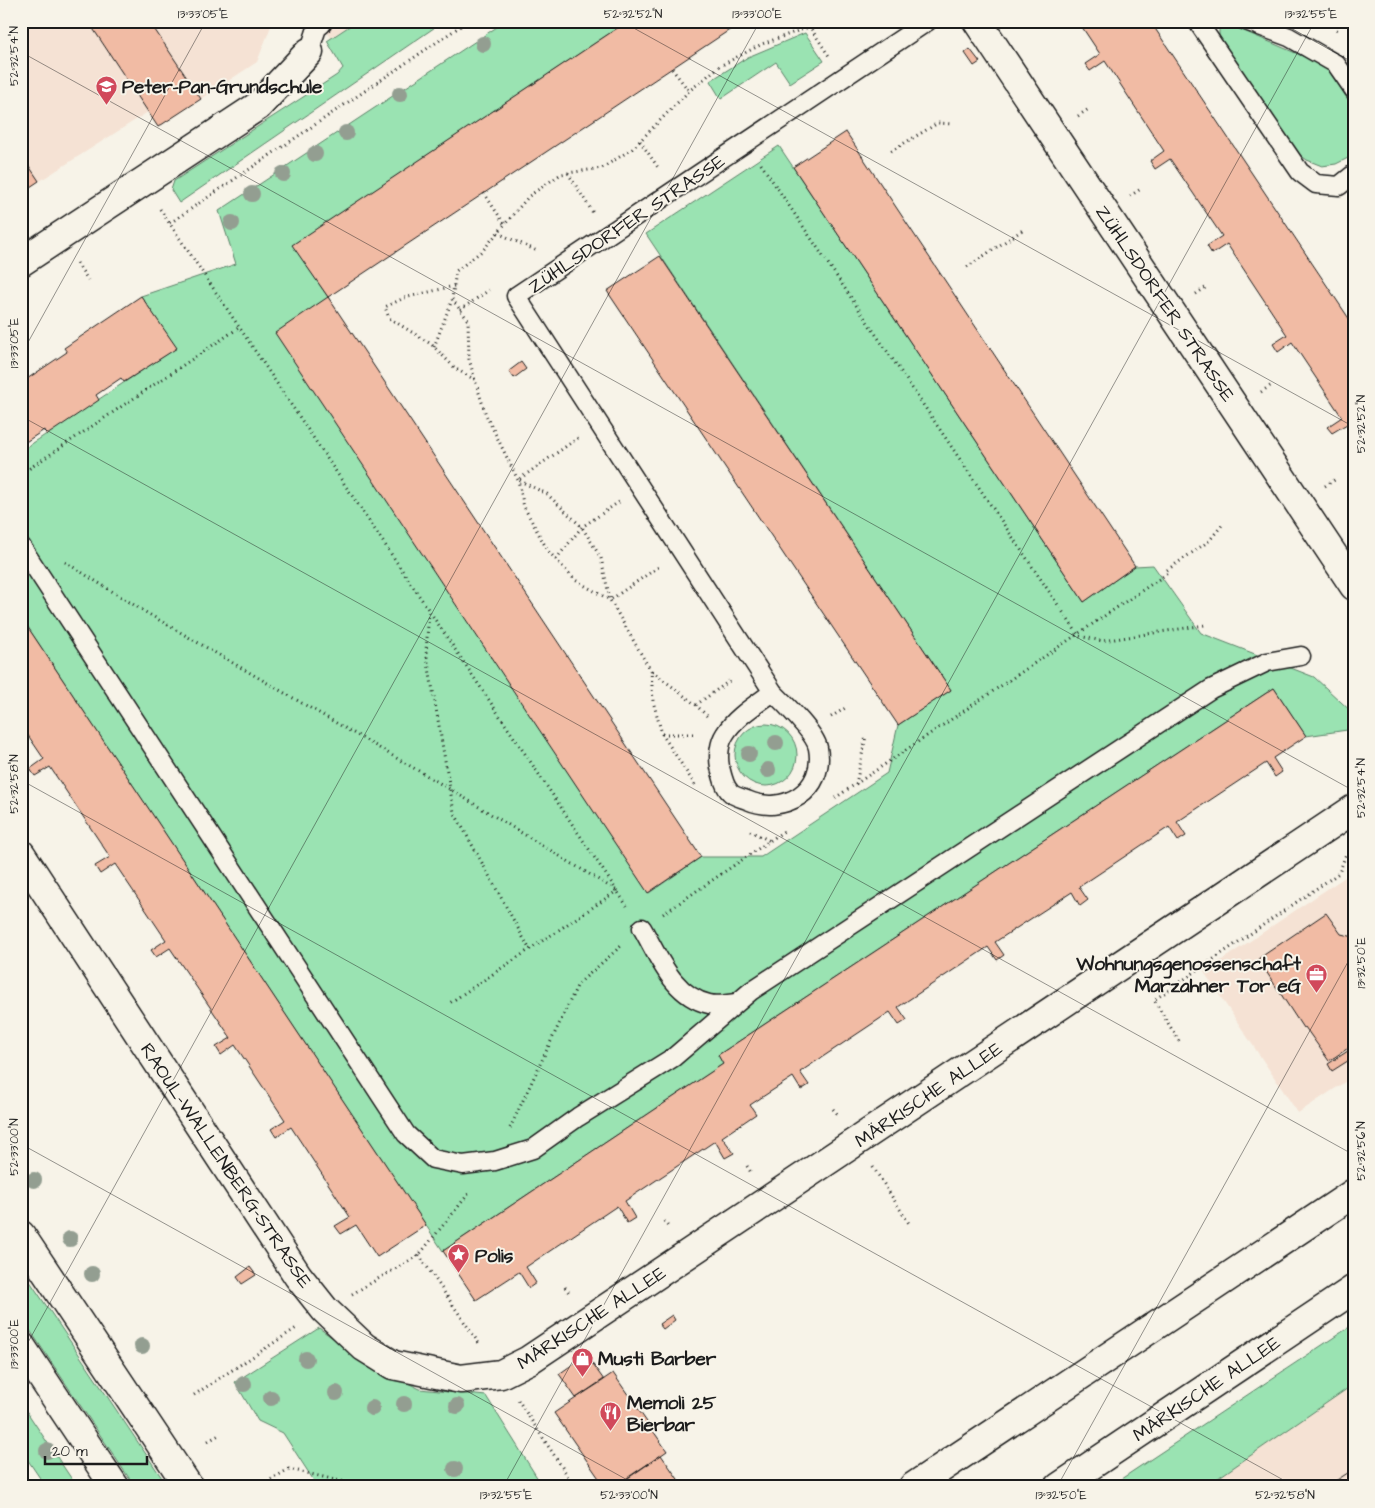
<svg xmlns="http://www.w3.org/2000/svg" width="1375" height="1508" font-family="'Architects Daughter',sans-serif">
  <rect width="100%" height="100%" fill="#f7f3e8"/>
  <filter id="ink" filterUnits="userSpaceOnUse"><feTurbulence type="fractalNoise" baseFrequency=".02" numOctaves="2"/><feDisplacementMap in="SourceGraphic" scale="10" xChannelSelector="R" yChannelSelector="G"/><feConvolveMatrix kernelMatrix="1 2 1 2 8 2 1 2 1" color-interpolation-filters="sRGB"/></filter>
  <g filter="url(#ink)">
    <path fill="#f5e2d4" d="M21,21H273L257,62L158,127L148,112L21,193Z
      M320,21H357L331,38Z
      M1354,871V1076L1298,1113L1204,972Z
      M1354,1384V1487H1205L1316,1409Z"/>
    <path fill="#9ae3b2" stroke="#5b8067" d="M357,21H444L179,203L171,190L174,181L337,75L343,68L327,41Z
      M506,21H628L293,245L328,297L649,893L701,857H761L887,773L898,725L951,690L646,234L779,146L1084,602L1135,566L1153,565L1201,633L1314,677L1354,714V729L1306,736L1274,688L718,1055L723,1064L443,1251L21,617V451L176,348L141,296L236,264L219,211Z
      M1225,23L1319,63L1330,72L1354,109V149L1348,158L1336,164L1322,166L1307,160L1293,150L1219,38V24Z
      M805,33L824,61L790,83L776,62L721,99L710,81L748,57Z
      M735 755a31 31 0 1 1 62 0a31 31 0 1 1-62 0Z
      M21,1268L168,1487H135L21,1317Z
      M1354,1324V1384L1205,1487H1109Z
      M319,1328L367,1363L420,1389L486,1396L543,1487H318L283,1433L258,1421L235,1382Z
      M21,1403L77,1487H46L21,1450Z"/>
    <path fill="#f1bba4" stroke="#1c1c1c" d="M88,21H149L201,99L158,127Z
      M628,21H743L328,297L292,245Z
      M1078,21H1150L1354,326V435L1347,424L1332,433L1327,427L1342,417L1292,342L1278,352L1273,344L1287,335L1227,244L1212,254L1207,246L1222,236L1170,159L1155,169L1150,161L1164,151L1105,61L1090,71L1085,64L1100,54Z
      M970,49L980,62L974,66L965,53Z
      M846,132L1135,566L1084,602L793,167Z
      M21,154L39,181L21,193Z
      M660,256L951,690L898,725L607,291Z
      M141,296L177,348L124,382L121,378L96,395L99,400L47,435L44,430L21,445V383L67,352L64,348Z
      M328,297L701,857L648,893L275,333Z
      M521,362L526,369L514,378L509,371Z
      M21,617L426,1225L377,1257L356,1225L341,1234L335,1226L350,1217L291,1127L276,1137L271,1129L285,1120L235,1045L221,1055L216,1047L231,1038L170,948L156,957L151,950L166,940L115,864L100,874L95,866L110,857L50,767L35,776L30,769L44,759L21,725Z
      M1274,688L1306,736L1273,758L1282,772L1275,777L1266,763L1177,822L1186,836L1178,841L1169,827L1079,887L1088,900L1080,906L1072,892L995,942L1004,955L997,960L988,947L898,1007L907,1020L899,1025L890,1012L800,1072L809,1085L801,1090L793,1077L750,1105L756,1114L722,1137L734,1153L725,1158L715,1141L625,1201L635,1218L627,1223L617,1206L526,1267L536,1283L529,1288L519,1272L476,1300L443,1251L723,1064L718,1055Z
      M1326,913L1341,934L1354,937V1044L1329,1061L1305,1027L1303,1028L1258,959Z
      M1354,1047V1057L1332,1071L1328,1064Z
      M250,1267L256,1275L242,1284L237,1277Z
      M672,1315L675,1320L663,1329L659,1324Z
      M586,1355L604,1380L576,1398L559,1374Z
      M613,1373L667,1451L615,1487H605L554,1413Z
      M661,1455L680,1482L673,1487H633L627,1478Z"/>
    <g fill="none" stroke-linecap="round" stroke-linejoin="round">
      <defs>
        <path id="service" d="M1197,21L1300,172L1316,184L1339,186L1354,174
          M1246,21L1289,37L1336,64L1354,90
          M309,52L317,28L322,24
          M21,546L406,1134L433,1159L463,1165L495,1161L533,1149L578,1117L674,1057L751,991L1211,689L1267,662L1301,656
          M773,692C757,704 735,717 725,734C719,743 718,757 720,767C722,775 724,786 730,792C733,796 742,798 747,800C783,816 826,791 818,748C815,733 785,704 773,692L516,296L928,21
          M642,928C659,957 673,996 709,1004C717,1006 728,1004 736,1003"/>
        <path id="minor" d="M977,21L1354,586
          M21,262L258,106L309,52
          M21,854L298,1276L325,1310L364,1347L393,1365L461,1379L501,1374L529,1360L1354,809"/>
        <path id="secondary" d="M21,1235L189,1487
          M21,1346L115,1487"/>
        <path id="primary" d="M913,1487L1354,1193
          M1059,1487L1354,1289"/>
      </defs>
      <use href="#service" stroke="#1c1c1c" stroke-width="21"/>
      <use href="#minor" stroke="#1c1c1c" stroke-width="31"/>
      <use href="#secondary" stroke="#1c1c1c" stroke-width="31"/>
      <use href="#primary" stroke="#1c1c1c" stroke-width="31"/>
      <path stroke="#1c1c1c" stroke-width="3" stroke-dasharray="1 4" stroke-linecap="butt" d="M806,21L829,56
        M1331,21L1339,33
        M672,69L689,91
        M1078,116L1090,108
        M640,141L659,169
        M891,151L938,123L953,124
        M761,164L1079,636L1102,641L1205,625
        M568,173L593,213
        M484,193L505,225
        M1130,196L1142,188
        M160,209L617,891L448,1004
        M170,223L468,21
        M498,233L537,251
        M77,263L88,280
        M967,267L1024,229
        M454,286L404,298L385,307L389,318L431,344L456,369L475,380
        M1196,294L1208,286
        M460,310L489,290
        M434,347L452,300
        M1261,392L1273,384
        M578,438L518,480L547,494L582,527L601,558L610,600L660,566
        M21,474L240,327
        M1325,486L1336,479
        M556,559L582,527L619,502
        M65,562L147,613L448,788L617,891L627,906
        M1167,570L1209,541L1223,524
        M429,612L426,651L454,812L530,950
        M652,671L696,705L707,716
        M696,705L732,679
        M831,717L847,707
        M662,734H696
        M856,784L866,736
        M695,785L662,734L653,701L651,671L610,600L575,580L548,551L524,507L518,480L486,415L475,380L469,359L468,320L452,299L456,271L483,250L529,196L561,174L602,168L632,149L689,91L720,66L762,44L809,27L817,21
        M835,798L1168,573
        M750,831L770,841
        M663,914L784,831
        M1179,1041L1154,1000L1339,873L1346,854
        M833,1109L839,1116
        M510,1128L578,984L621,946
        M747,1166L752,1174
        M873,1167L910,1225
        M664,1221L669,1228
        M419,1255L480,1345
        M565,1287L570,1294
        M352,1294L419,1255L470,1192
        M194,1395L298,1327
        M518,1400L575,1487
        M208,1441L221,1434
        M63,1487L73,1480
        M258,1487L289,1469L366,1487"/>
      <use href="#service" stroke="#f7f3e8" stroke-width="18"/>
      <use href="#minor" stroke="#f7f3e8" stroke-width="28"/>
      <use href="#secondary" stroke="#f7f3e8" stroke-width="28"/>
      <use href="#primary" stroke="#f7f3e8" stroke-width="28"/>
      <path stroke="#1c1c1c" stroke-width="1" d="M1326,1487L1354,1469"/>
    </g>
    <g fill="#939e91">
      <circle cx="483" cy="44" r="8"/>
      <circle cx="400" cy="94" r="8"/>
      <circle cx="346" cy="133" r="8"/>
      <circle cx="315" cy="154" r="8"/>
      <circle cx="283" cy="174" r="8"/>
      <circle cx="252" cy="194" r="8"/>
      <circle cx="232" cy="223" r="8"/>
      <circle cx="776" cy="743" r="8"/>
      <circle cx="749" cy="754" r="8"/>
      <circle cx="768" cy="770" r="8"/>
      <circle cx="34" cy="1180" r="8"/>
      <circle cx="70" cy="1239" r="8"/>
      <circle cx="92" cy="1274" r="8"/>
      <circle cx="142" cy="1346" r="8"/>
      <circle cx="306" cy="1359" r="8"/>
      <circle cx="244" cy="1384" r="8"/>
      <circle cx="336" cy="1393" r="8"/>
      <circle cx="271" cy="1398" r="8"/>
      <circle cx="404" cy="1404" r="8"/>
      <circle cx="457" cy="1406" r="8"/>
      <circle cx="372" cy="1408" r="8"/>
      <circle cx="47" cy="1451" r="8"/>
      <circle cx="455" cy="1469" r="8"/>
    </g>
  </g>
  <path fill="none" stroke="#1c1c1c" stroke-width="1" stroke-opacity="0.45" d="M621,21L1354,427M1278,21L1354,63M21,52L1354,791M21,355L206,21M21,416L1354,1155M21,780L1296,1487M21,1144L640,1487M21,1355L760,21M503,1487L1315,21M1057,1487L1354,951"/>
  <defs>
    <symbol id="school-pin" viewBox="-11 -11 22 30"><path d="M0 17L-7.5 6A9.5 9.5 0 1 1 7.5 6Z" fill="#d1495b" stroke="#f7f3e8"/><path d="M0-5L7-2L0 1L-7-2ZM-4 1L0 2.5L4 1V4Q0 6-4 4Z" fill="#fff"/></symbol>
    <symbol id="office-pin" viewBox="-11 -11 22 30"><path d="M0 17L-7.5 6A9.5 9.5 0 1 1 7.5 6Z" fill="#d1495b" stroke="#f7f3e8"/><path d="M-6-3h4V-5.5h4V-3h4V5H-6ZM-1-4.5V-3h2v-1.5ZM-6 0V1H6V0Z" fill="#fff"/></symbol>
    <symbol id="sight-pin" viewBox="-11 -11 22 30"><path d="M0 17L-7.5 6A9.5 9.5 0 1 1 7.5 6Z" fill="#d1495b" stroke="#f7f3e8"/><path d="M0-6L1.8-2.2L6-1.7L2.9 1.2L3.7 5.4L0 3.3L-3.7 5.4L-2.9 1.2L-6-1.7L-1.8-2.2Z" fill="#fff"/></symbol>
    <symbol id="shop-pin" viewBox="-11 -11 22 30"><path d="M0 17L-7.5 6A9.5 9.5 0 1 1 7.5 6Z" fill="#d1495b" stroke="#f7f3e8"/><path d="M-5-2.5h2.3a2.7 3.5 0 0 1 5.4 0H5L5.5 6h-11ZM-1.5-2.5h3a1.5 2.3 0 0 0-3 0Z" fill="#fff"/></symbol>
    <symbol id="restaurant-pin" viewBox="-11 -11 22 30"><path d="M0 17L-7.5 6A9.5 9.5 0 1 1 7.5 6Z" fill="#d1495b" stroke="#f7f3e8"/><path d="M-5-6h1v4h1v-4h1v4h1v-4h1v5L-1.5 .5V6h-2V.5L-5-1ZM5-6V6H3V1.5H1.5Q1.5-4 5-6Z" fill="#fff"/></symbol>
  </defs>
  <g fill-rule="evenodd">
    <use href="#school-pin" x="94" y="74" width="25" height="34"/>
    <use href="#office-pin" x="1304" y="962" width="25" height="34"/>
    <use href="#sight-pin" x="446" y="1242" width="25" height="34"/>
    <use href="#shop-pin" x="570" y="1346" width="25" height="34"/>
    <use href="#restaurant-pin" x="598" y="1400" width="25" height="34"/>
  </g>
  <g text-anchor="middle" stroke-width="4" stroke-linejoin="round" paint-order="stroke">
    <g font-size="19" font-weight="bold" fill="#1c1c1c" stroke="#f7f3e8" text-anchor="start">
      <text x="122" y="93">Peter-Pan-Grundschule</text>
      <text x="1301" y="970" text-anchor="end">Wohnungsgenossenschaft<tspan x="1301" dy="22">Marzahner Tor eG</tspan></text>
      <text x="475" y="1262">Polis</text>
      <text x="598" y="1365">Musti Barber</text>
      <text x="627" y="1409">Memoli 25<tspan x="627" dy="22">Bierbar</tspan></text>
    </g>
    <g font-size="19" fill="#1c1c1c" stroke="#f7f3e8">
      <text transform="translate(626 223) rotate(-34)" y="7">ZÜHLSDORFER STRASSE</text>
      <text transform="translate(1166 303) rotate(56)" y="7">ZÜHLSDORFER STRASSE</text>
      <text transform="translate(928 1094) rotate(-34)" y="7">MÄRKISCHE ALLEE</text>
      <text transform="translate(227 1165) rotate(56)" y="7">RAOUL-WALLENBERG-STRASSE</text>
      <text transform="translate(591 1317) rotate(-33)" y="7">MÄRKISCHE ALLEE</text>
      <text transform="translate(1206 1388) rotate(-34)" y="7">MÄRKISCHE ALLEE</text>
    </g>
  </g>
  <rect width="1375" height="1508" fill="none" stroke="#f7f3e8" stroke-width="55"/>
  <path d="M45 1456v8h102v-8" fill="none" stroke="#1c1c1c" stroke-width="2.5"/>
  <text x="52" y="1456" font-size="15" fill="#1c1c1c" stroke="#f7f3e8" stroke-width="4" paint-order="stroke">20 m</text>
  <rect x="28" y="28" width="1320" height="1452" fill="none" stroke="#1c1c1c" stroke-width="2"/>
  <g font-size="12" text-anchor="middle" fill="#1c1c1c">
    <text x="203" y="18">13°33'05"E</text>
    <text x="633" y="18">52°32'52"N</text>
    <text x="757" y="18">13°33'00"E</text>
    <text x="1311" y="18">13°32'55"E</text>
    <text transform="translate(14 56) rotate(-90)" y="4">52°32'54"N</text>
    <text transform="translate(14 343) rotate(-90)" y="4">13°33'05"E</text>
    <text transform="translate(1361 424) rotate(-90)" y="4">52°32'52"N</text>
    <text transform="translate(14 784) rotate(-90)" y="4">52°32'58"N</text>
    <text transform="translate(1361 788) rotate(-90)" y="4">52°32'54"N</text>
    <text transform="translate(1361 963) rotate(-90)" y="4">13°32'50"E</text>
    <text transform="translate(14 1147) rotate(-90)" y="4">52°33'00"N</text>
    <text transform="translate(1361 1151) rotate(-90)" y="4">52°32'56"N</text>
    <text transform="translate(14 1344) rotate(-90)" y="4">13°33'00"E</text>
    <text x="506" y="1499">13°32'55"E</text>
    <text x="629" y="1499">52°33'00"N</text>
    <text x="1061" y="1499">13°32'50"E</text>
    <text x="1285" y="1499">52°32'58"N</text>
  </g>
</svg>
